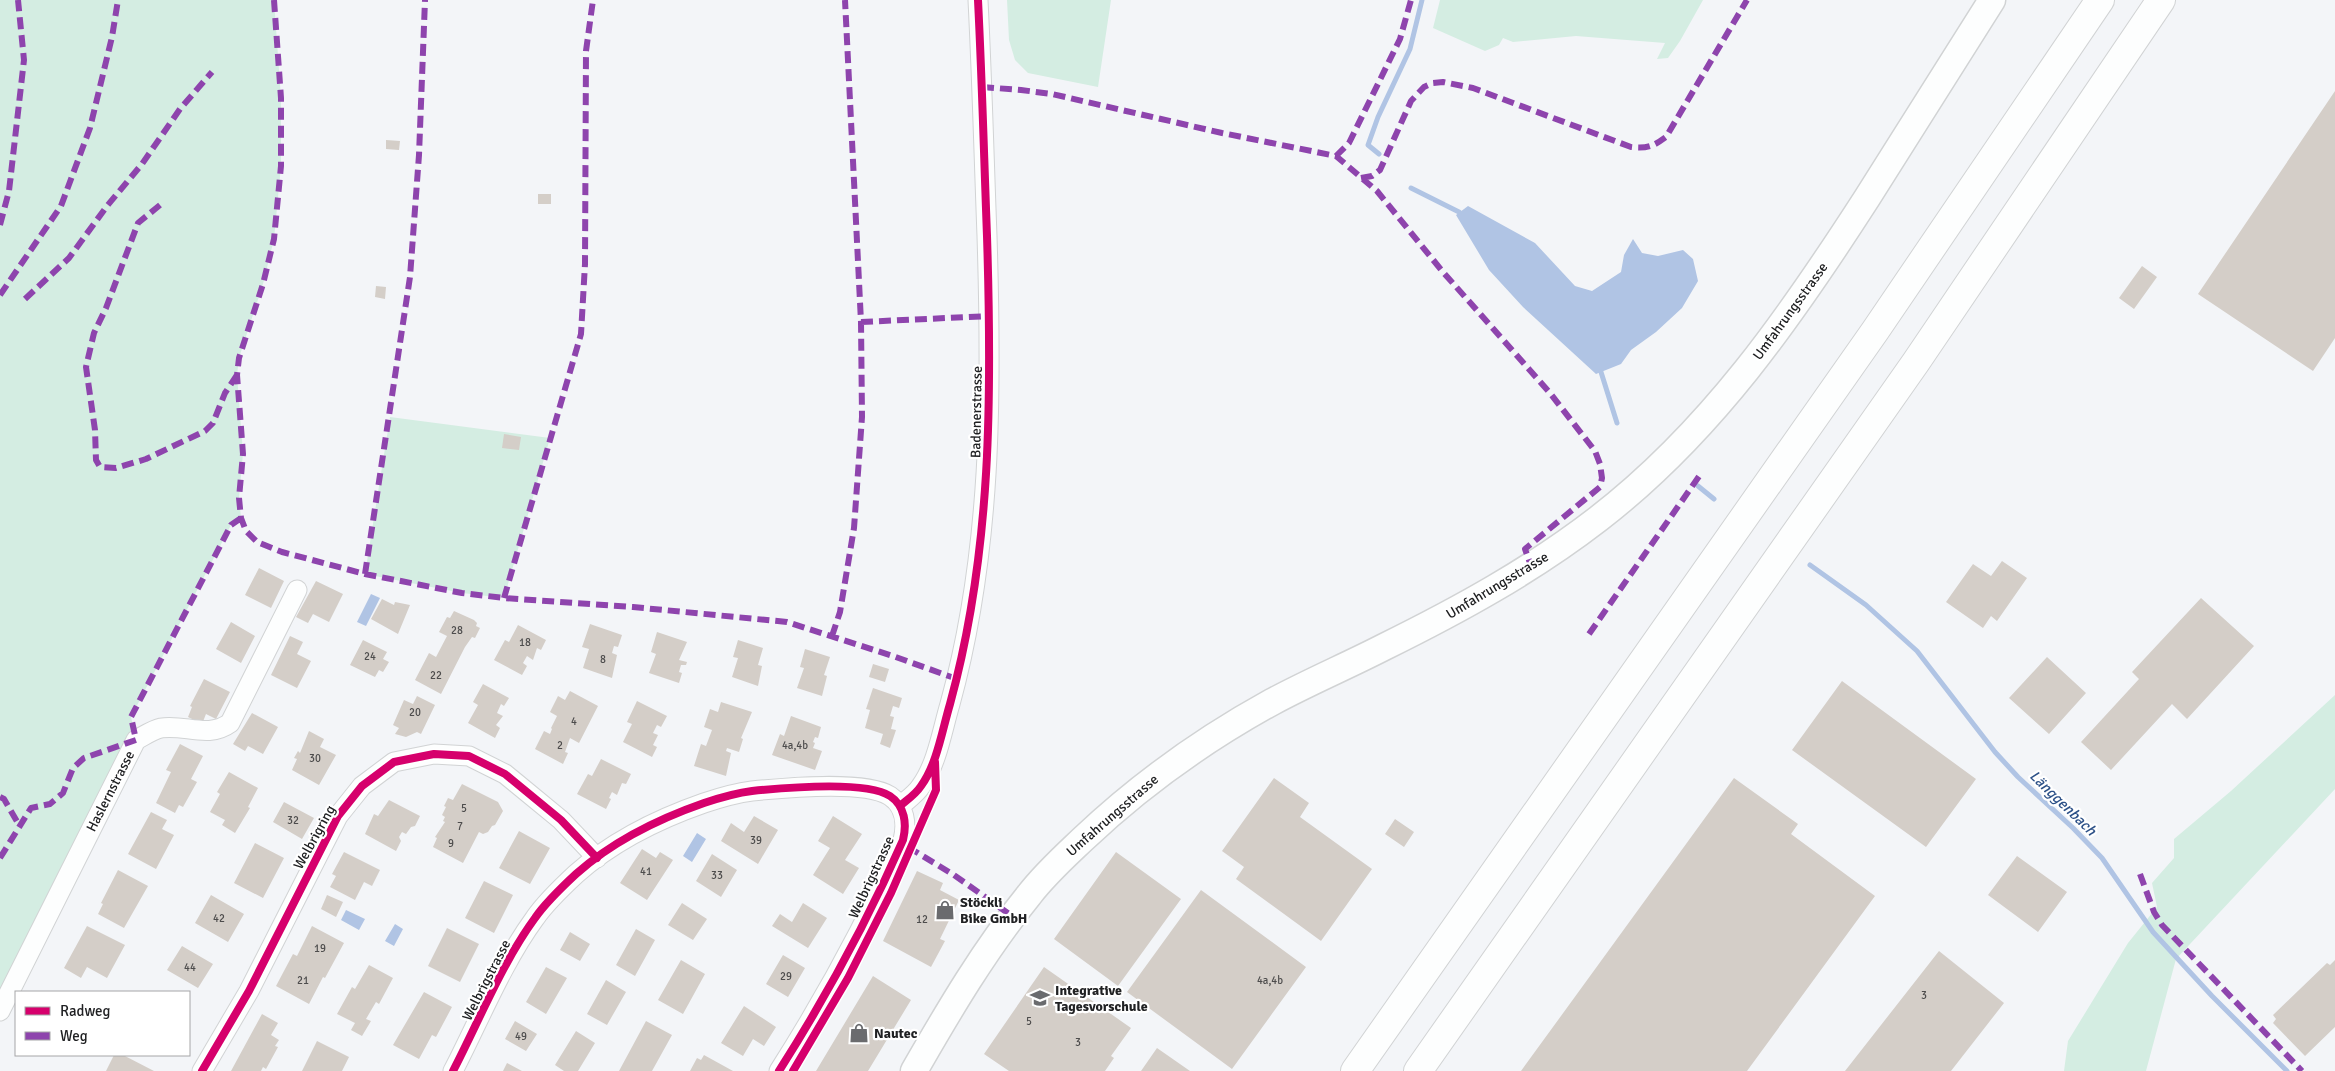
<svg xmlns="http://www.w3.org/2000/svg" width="2335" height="1071" font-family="Signika,sans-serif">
  <rect width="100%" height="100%" fill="#f3f5f8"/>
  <path fill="#d4ede2" d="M0,0H274L281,98V166L274,239L263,284L239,358L237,375L243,453L239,498L241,518L231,525L131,717L136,740L0,1003Z
    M1007,0H1111L1098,87L1028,73L1015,60L1009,40Z
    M1440,0H1703L1680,41L1668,58L1657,59L1665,43L1576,36L1513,42L1503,38L1499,45L1485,51L1433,28Z
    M390,417L550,438L504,598L462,593L365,574Z
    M2335,695V789L2176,959L2146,1071H2064L2068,1041L2128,943L2157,907L2152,883L2174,858V839L2231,791Z"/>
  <path fill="#b0c4e4" d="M1468,206L1535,243L1575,286L1592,291L1621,272L1624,255L1633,239L1642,253L1658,256L1683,250L1693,259L1698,281L1682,308L1656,332L1631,350L1621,364L1596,374L1523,307L1489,270L1456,215Z
    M371,594L380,598L366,626L357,622Z
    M697,833L706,839L692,862L683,856Z
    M346,910L365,919L359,930L341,920Z
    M395,924L403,929L394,946L385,941Z"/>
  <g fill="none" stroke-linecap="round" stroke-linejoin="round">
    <path stroke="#b0c4e4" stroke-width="5" d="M1379,154L1368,145L1378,117L1410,49L1422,0
      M1411,188L1459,212
      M1601,372L1617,423
      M1698,486L1714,499
      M1810,565L1866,605L1917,651L1995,752L2018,777L2073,828L2102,858L2153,932L2212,996L2287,1071"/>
  </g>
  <path fill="#d4cec8" d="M2335,91V338L2313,371L2198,294Z
    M386,140L400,141L399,150L386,149Z
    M538,194H551V204H538Z
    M2142,266L2157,277L2134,309L2119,298Z
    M376,286L386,287L385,299L375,297Z
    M504,434L521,437L519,450L502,448Z
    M2002,561L2027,578L1997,621L1991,616L1983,628L1946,602L1973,564L1991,576Z
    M259,568L284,581L271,608L245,595Z
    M316,581L343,594L329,622L313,614L308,623L296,617Z
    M2201,598L2254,646L2187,719L2172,704L2111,770L2081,742L2139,679L2132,672Z
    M382,599L394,605L395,602L410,605L398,634L371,619Z
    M454,611L474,620L477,623L476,626L480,628L475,638L472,637L465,647L441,694L415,680L429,653L436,657L447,636L439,632L447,617L450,618Z
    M231,622L255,636L241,663L216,649Z
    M590,624L622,635L618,647L614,646L612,653L617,655L612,678L583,668L589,649L582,647Z
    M518,625L546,640L541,650L537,648L533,660L527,656L523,663L527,666L522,675L494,660L505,640L509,642Z
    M657,632L687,642L679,660L687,662L686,665H681L679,672L682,673L679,683L649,673L656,654L651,652Z
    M290,636L303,642L297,654L311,661L297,688L271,675Z
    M363,640L387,652L383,659L389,662L383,672L379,670L375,677L350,665Z
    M738,640L763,648L758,665L762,666L758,686L732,677L738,658L733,657Z
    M805,649L830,657L824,675L827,676L822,696L797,688L804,668L800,667Z
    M2047,657L2086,693L2049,734L2009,698Z
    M873,664L889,669L885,682L869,677Z
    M204,679L230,692L216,719L206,714L202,724L188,717L192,707L190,706Z
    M1842,681L1976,779L1926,847L1792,750Z
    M483,684L509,698L504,706L501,704L497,713L503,716L496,725L500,728L495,738L468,723L478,705L473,702Z
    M873,688L902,698L899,708L893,706L890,716L894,717L891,729L896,730L890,748L880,744L883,734L865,728L870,710L866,709Z
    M570,691L598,706L579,743L570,738L565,752L568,753L563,764L535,749L544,731L550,734L552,729L551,728L557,716L550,712L558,696L565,700Z
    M417,696L435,705L421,734L417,732L406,737L395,734L399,728L393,725L404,700L413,704Z
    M637,701L667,716L661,727L657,725L653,733L658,735L653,745L657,747L652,757L623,742L632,724L627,722Z
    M721,702L752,712L741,738L743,739L739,752L727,748L726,751L731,753L726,776L694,766L701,744L706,746L712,730L704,727L710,709L718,712Z
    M252,713L278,727L263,754L248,746L245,751L233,744Z
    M791,716L821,727L818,738L815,737L813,742L815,743L813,748L822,751L815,770L772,755L780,734L784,736Z
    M309,731L324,739L320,747L336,755L319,785L292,770L297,759L294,758L298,751L300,753Z
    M180,744L203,756L191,779L197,782L183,807L179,805L175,813L156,803L171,772L166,770Z
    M601,759L631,774L626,784L622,783L617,795L612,792L609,798L611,799L606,809L577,794L588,774L592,776Z
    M229,772L258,788L248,807L250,808L235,833L222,825L225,820L210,812L220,794L217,792Z
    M1274,778L1309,803L1300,817L1372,869L1321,941L1236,879L1244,867L1222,851Z
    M1734,778L1798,824L1791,834L1875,896L1747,1071H1521Z
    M462,784L498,802L503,811L495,825L492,826L488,832L483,834L479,832L463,863L433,847L437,838L435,837L445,822L443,821L445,817L442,815L446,807L444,806L448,798L453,800Z
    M389,800L420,816L415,826L411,827L406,834L402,832L399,837L401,841L396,851L365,834L374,814L378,816Z
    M284,802L314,818L302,839L273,822Z
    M151,812L167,820L162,829L174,835L156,869L128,854Z
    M754,816L778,830L758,864L721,841L731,823L744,832Z
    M833,816L862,834L845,860L859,868L843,894L813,875L830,848L818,841Z
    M1395,819L1414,832L1404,847L1385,834Z
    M519,831L550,848L530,884L499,868Z
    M255,843L284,858L263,898L234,883Z
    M642,849L656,858L660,852L673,860L647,900L620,883Z
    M344,852L380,870L372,886L364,882L355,900L330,887L336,876L332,874Z
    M1116,852L1181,899L1118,986L1054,939Z
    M712,854L737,870L721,897L696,881Z
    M2017,856L2067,892L2038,932L1988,895Z
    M118,870L148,886L124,928L98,914L103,904L101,903Z
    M917,871L943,883L940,890L959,900L940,939L945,941L931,967L883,941Z
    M484,881L513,895L494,933L465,918Z
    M1201,890L1306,967L1232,1069L1127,992Z
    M211,895L244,914L228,942L195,923Z
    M327,895L343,902L336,917L321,909Z
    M682,903L707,919L693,940L668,925Z
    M803,903L827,918L808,948L772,926L780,914L792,922Z
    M87,926L125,945L107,978L87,967L81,978L64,968Z
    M312,926L344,943L325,978L323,977L309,1004L276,986L293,954L297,956Z
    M447,928L479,944L460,982L428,966Z
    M636,929L655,940L635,976L616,965Z
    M570,932L590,944L580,961L560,950Z
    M182,946L213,964L198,988L167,970Z
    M1939,951L2004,1003L1951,1071H1845Z
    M783,955L805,968L788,997L766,984Z
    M681,960L705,974L683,1014L658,1000Z
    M2335,960V1027L2305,1056L2273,1023L2276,1019L2273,1015L2327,963L2330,965Z
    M369,965L393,978L379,1004L376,1002L366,1019L371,1021L362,1036L351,1030L355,1023L337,1014L352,987L355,989Z
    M546,967L567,978L546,1014L526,1002Z
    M1044,967L1131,1028L1111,1056L1114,1058L1105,1071H1009L984,1054Z
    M873,976L911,1000L868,1071H816Z
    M606,980L626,992L607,1025L587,1014Z
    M424,992L452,1007L436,1037L432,1035L419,1059L393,1045Z
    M744,1006L776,1027L764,1046L753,1039L743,1056L721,1043Z
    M262,1014L278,1023L271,1035L279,1040L275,1046L278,1047L266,1069L263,1067L261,1071H231Z
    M515,1021L537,1034L526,1051L505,1039Z
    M646,1021L672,1035L652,1071H619Z
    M576,1031L595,1043L578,1071H564L555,1065Z
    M317,1041L349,1057L342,1071H302Z
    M1157,1048L1190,1071H1141Z
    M114,1055H123L154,1071H106Z
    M704,1055L733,1071H690L697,1058L701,1060Z
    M507,1063L522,1071H503Z"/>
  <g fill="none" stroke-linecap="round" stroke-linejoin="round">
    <defs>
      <path id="street" d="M900,806C907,800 916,794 921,786C937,764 942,731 950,704C992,551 992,394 987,236C984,157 982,79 978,0
        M0,1011L136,740C144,736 152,730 161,728C185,724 208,739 230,723L297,590
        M202,1071L249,991L338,816L362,786L394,762L434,754L469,756L505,774L516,783L561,820L597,858
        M453,1071C479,1021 502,963 535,918C546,902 562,887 576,874C613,841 658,819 704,803C719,798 736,793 752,791C782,788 865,780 890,796C905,806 907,824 903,840C868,920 826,997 779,1071"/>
      <path id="secondary" d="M914,1071C949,1010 985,949 1029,895C1045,874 1064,857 1083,839C1140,785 1203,740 1272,702C1309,682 1347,666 1384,647C1459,610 1532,570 1598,519C1711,432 1791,316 1867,198C1909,132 1951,66 1992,0"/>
      <path id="highway" d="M1355,1071L1875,331L2100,0
        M1418,1071L1916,362L2161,0"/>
    </defs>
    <use href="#street" stroke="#d1d3d4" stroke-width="21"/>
    <use href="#secondary" stroke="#d1d3d4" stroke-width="29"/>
    <use href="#highway" stroke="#d1d3d4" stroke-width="30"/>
    <use href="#street" stroke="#fdfefe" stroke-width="19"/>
    <use href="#secondary" stroke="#fdfefe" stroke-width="26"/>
    <use href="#highway" stroke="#fdfefe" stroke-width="28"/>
    <path stroke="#8e44ad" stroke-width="6" stroke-dasharray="12 6" stroke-linecap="butt" d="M274,0L281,98V166L274,239L263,284L239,358L237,375L243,454L239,498L241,518L246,531L257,542L282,552L365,574L462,593L504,598L633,607L787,622L893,656L957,679
      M982,87L1021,90L1052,94L1222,133L1336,156L1377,191L1443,272L1550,393L1595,451L1600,464L1602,478L1600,487L1525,549L1531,566
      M1336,156L1349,143L1400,39L1411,0
      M1361,178L1372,176L1380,170L1411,101L1424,87L1433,83L1443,82L1473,88L1631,147C1647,149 1654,146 1666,137L1747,0
      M160,205L138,223L106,308L94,333L86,367L95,430L96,460L100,467L116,468L146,459L205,431L213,423L225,393L237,375
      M0,225L9,191L24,60L18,0
      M0,295L61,206L90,128L112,37L118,0
      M25,299L69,258L107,206L142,164L180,109L212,72
      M861,322L989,316
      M365,574L410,277L419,155L425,0
      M504,598L581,334L585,264L586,51L593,0
      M1589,634L1700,475
      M832,636L840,612L854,528L862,417L861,322L845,0
      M0,797L4,799L19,825
      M908,847L954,875L1012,916
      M0,858L31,808L50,804L63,793L73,768L84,758L136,740L131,717L231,525L241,518
      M2140,874L2154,912L2162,925L2302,1071"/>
    <defs>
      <path id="cycleway" d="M900,806C907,800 916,794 921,786C937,764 942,731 950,704C992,551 992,394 987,236C984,157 982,79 978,0
        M202,1071L249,991L338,816L362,786L394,762L434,754L469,756L505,774L516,783L561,820L597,858
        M453,1071C479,1021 502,963 535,918C546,902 562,887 576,874C613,841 658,819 704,803C719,798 736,793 752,791C782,788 865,780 890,796C905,806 907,824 903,840C868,920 826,997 779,1071
        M793,1071L848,978L891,893L936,790L935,762"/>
    </defs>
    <use href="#cycleway" stroke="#fff" stroke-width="11"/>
    <use href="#cycleway" stroke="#d6006c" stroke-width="8"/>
  </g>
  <defs>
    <symbol id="shop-bare" viewBox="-9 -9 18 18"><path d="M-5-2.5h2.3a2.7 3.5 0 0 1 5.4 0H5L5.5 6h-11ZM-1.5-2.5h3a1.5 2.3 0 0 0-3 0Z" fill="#6a6b6e" stroke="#fff" stroke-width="2.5" paint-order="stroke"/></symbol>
    <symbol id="school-bare" viewBox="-9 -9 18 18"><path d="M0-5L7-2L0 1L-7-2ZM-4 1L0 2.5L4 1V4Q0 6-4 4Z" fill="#6a6b6e" stroke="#fff" stroke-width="2.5" paint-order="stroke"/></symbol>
  </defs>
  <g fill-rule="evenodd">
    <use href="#shop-bare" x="931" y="896" width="28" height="28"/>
    <use href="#school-bare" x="1026" y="984" width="28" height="28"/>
    <use href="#shop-bare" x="845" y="1019" width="28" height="28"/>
  </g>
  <g text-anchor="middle" stroke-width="4.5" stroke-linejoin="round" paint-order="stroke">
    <g font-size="11" fill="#4d4c4c">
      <text x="457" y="634">28</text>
      <text x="525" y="646">18</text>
      <text x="370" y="660">24</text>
      <text x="603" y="663">8</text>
      <text x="436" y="679">22</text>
      <text x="415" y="716">20</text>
      <text x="574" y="725">4</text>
      <text x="560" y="749">2</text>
      <text x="795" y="749">4a,4b</text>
      <text x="315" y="762">30</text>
      <text x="464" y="812">5</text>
      <text x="293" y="824">32</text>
      <text x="460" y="830">7</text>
      <text x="756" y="844">39</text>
      <text x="451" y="847">9</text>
      <text x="646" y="875">41</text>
      <text x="717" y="879">33</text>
      <text x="219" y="922">42</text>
      <text x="922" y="923">12</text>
      <text x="320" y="952">19</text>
      <text x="190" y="971">44</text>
      <text x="786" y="980">29</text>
      <text x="303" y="984">21</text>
      <text x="1270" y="984">4a,4b</text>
      <text x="1924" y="999">3</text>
      <text x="1029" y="1025">5</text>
      <text x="521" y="1040">49</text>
      <text x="1078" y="1046">3</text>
    </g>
    <g font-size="14" fill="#202123" stroke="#fff">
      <text transform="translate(1790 311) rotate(-54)" y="5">Umfahrungsstrasse</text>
      <text transform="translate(976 412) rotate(-89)" y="5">Badenerstrasse</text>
      <text transform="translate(1497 585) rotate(-31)" y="5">Umfahrungsstrasse</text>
      <text transform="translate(110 791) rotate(-63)" y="5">Haslernstrasse</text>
      <text transform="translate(1112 815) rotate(-41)" y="5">Umfahrungsstrasse</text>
      <text transform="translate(314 837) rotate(-61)" y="5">Welbrigring</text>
      <text transform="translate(871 877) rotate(-65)" y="5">Welbrigstrasse</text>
      <text transform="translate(486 980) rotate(-63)" y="5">Welbrigstrasse</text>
    </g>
    <g font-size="14" font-weight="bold" fill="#202123" stroke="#fff" text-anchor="start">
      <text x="960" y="907">Stöckli<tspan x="960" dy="16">Bike GmbH</tspan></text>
      <text x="1055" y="995">Integrative<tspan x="1055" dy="16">Tagesvorschule</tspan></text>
      <text x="874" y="1038">Nautec</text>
    </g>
    <g font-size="15" font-style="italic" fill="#2d5188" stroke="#fff">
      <text transform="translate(2063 803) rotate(44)" y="5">Länggenbach</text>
    </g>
  </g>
  <rect x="15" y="991" width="175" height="65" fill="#ffffff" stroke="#a6a6a7"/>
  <rect x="25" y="1007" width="25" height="8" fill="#d6006c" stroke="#a6a6a7"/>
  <text x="60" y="1016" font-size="15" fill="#202123">Radweg</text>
  <rect x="25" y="1032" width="25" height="8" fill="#8e44ad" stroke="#a6a6a7"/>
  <text x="60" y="1041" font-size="15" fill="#202123">Weg</text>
</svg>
